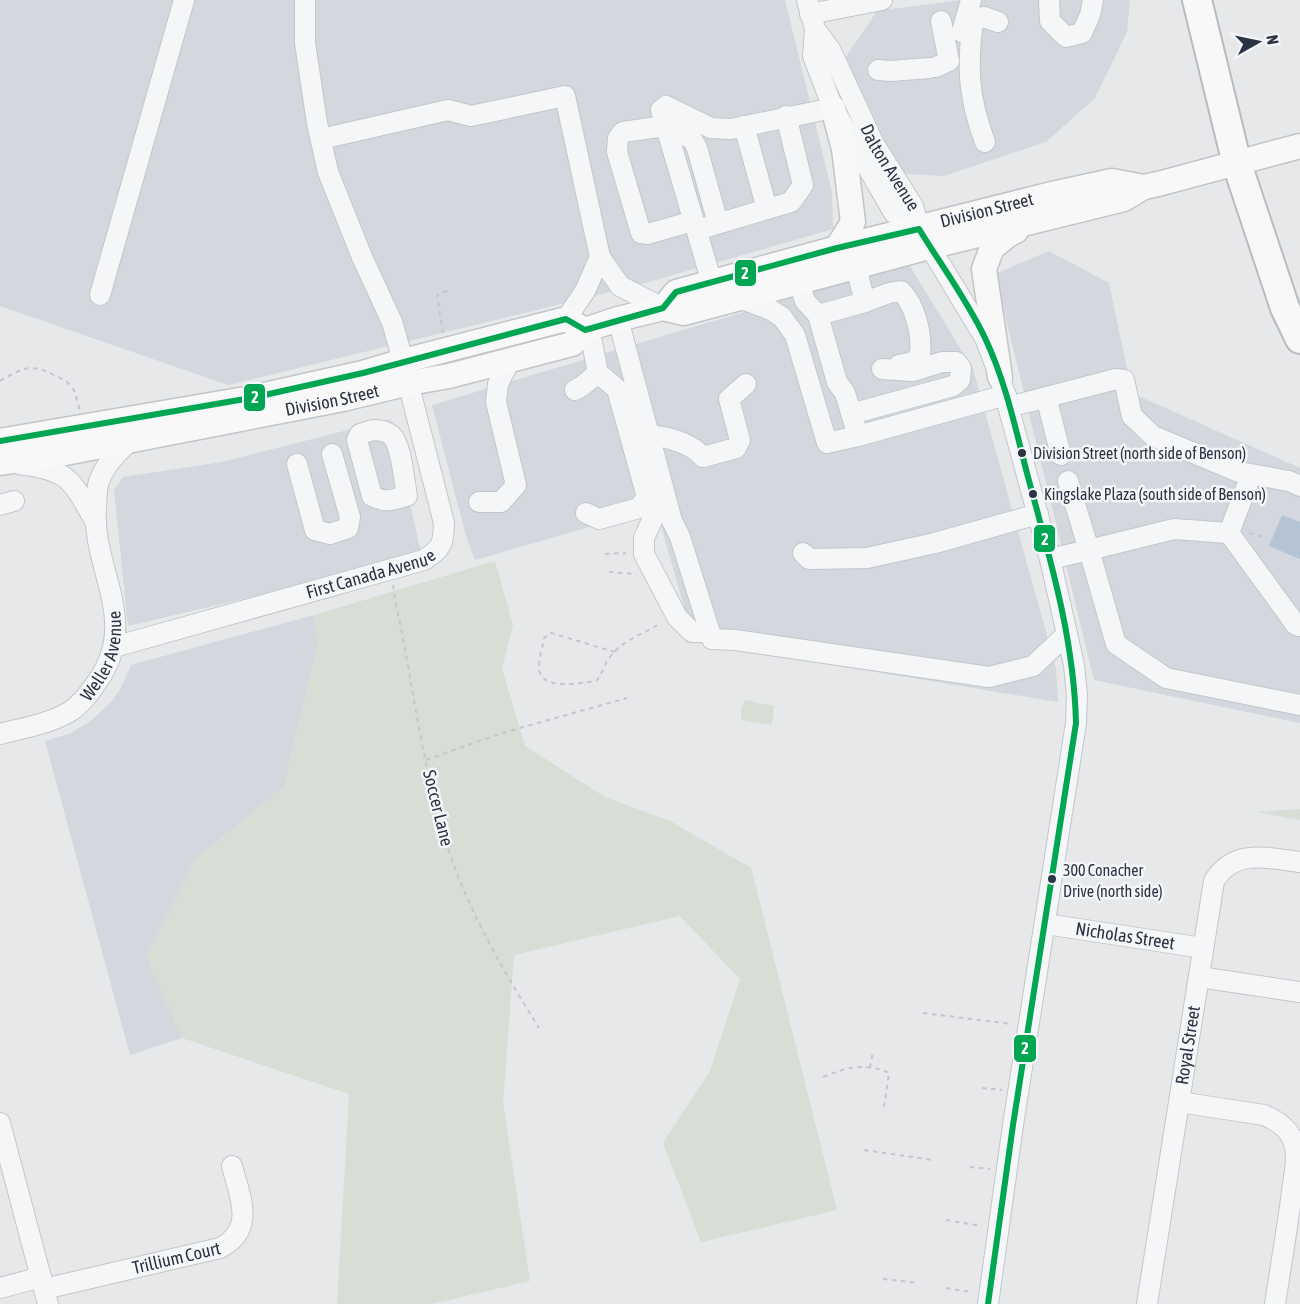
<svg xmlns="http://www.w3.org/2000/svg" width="1300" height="1304" font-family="'Asap Condensed',sans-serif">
  <rect width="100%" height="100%" fill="#e6e8ea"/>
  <path fill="#d4d7dd" d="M0,0H785L832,192L833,229L635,286L228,385L0,306Z
    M962,0H1130L1127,32L1095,98L1046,142L944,176L905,174L879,147L839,67L877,11Z
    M1049,251L1109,283L1132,393L1300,468V723L1094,680L995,274Z
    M908,263L973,369L1056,668L1058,702L694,642L656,508L475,560L466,536L432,405Z
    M391,419L422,557L128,626L114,490L123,477L222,462Z
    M314,615L318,644L284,787L196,859L147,956L182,1038L130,1055L45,741L69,734L92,720L111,702L122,686L131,665Z"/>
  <path fill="#d6ded6" d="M495,561L513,625L502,668L525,746L605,797L670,821L751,868L837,1210L701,1242L663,1143L710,1071L740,979L680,916L514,955L503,1103L530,1281L431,1304H337L349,1094L182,1038L157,983L147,956L196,859L284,787L318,644L314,615Z
    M745,700L774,706L772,725L741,720V709Z
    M1300,809V820L1256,812Z"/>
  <path fill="#b4c4d5" d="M1282,515L1300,522V559L1269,546Z"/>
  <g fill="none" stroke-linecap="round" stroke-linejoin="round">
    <defs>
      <g id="minor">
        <path id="s1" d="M807,0L815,29L831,51L874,144L913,206L919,229L985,338L1000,377L1050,559L1074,665L1077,695L1076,723L1013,1125L988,1304"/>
        <path d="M1049,0L1050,21L1066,37L1082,33L1090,15L1093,0"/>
        <path d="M810,14L882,0"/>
        <path d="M815,29L813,56L833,108L894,213L919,229"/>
        <path d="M962,32L971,0"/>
        <path d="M936,67L949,61L941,21"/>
        <path d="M878,70L891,71L929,68"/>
        <path d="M744,126L767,209"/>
        <path d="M321,139L448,110L471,116L565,96L600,257L620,286L663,308"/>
        <path d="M985,142C968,97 967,67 973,20L984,17L998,22"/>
        <path d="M693,221L648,234L641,233L617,152L618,138L623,132L665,126L692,139L697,148L718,223"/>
        <path d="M707,227L791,202L803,185L786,116"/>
        <path d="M799,282L805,301L818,315L865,302L856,267"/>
        <path d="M712,283L661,110L666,106L711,128L731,129L833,108"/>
        <path d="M100,295L184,0"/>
        <path d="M739,298L771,310L782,317L795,335L827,443L858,436L1006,395"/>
        <path d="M865,302L889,293L901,291C916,306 922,335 920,355L913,362L899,365"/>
        <path d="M818,315L837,382L845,393L855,426"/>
        <path d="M566,319L585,291L600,257"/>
        <path d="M618,319L672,521L680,537L712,639L735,640L989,677L1033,666L1067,634"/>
        <path d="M575,390L582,386L598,373L589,328"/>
        <path d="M1046,397L1061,455"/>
        <path d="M1009,407L1116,379L1124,380L1132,416L1153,436L1239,472L1289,481L1300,486"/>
        <path d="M851,414L953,386L960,380L961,368L956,362H942L913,371L882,369"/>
        <path d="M373,430C380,430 386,431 391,435C402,445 404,481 407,496C393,500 385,503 372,496L357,440L360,434Z"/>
        <path d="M649,435C667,437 691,443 703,457L736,448L740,440L729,399L746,384"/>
        <path d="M19,464C69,470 71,479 95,521"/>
        <path d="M297,464L315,530L330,534L348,528L350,517L332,454"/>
        <path d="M1068,481L1089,550L1174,529L1229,533L1251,475"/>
        <path d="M664,494L644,538V554L677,617L692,632H710"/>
        <path d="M479,502H501L516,485L496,402L498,384L510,360"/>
        <path d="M0,505L14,501"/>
        <path d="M586,513L599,519L639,508L647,497L617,389L598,373"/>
        <path d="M1229,533L1296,625L1300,626"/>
        <path d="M803,553L809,559L867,558L935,543L1038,514"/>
        <path d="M1050,559L1089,550L1116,644L1166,678L1300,705"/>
        <path id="s2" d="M114,647L424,560C443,547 443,545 444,523L398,343L392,322L362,257L328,172L317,123L305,43V0"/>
        <path id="s3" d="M0,734C22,728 49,724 69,712C81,705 90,692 97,682C141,620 91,570 96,506C97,497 96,487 100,479C106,463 119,451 131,440"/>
        <path id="s4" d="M1046,924L1203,948"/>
        <path d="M1199,977L1300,992"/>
        <path d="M1179,1102L1264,1115C1277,1121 1289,1128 1294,1143C1298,1156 1295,1170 1293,1184C1288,1224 1281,1264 1275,1304"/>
        <path d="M0,1123L48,1304"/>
        <path d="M0,1288L41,1277"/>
        <path id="s5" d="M44,1289L220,1248C256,1229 240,1197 232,1166"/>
        <path id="s6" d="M1147,1304L1214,881C1234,848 1268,858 1300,862"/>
      </g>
      <g id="major">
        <path d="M833,108L844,149L853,222L837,248"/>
        <path id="s7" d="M663,308L676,292L837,248L1052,194L1112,181L1144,187L1158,184L1300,146"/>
        <path d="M1000,377L984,269L992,248L1008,235L1016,231"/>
        <path d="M0,441L251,398L363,373L403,361L566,319L585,330"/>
        <path id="s8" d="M0,463L60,454L343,399L409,383L449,376L572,344L585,330L618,319L663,308L684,313L929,247L1124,199L1144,187"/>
      </g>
      <path id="highway" d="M1197,0L1237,164L1285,308L1300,339"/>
    </defs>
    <use href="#minor" stroke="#c4c6c8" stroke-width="22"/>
    <use href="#major" stroke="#c2c5c8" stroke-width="27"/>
    <use href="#highway" stroke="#b8bbbf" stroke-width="32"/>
    <path stroke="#c5c6ca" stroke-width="2" stroke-dasharray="4.5 4.5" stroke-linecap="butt" d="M443,333L437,295L449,290
      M0,381C24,367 31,363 56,376C62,379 68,382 72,387C76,393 77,403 80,410
      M1249,533L1267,538
      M605,554L626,553
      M609,572L636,574
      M393,585L395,599C414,687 424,787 456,871C477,926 507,977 539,1028
      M615,652L551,633L544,638C543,647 539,657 539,666C538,692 580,683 596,681C603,674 604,664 610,657C622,640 644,634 661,623
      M426,760L502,733L627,698
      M923,1013L1012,1024
      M870,1068L873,1051
      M823,1077C848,1067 865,1062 892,1074
      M982,1088L1002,1090
      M884,1107L889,1073
      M864,1150L933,1160
      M970,1167L990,1169
      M946,1220L981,1226
      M883,1279L918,1283
      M946,1288L971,1292"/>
    <use href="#minor" stroke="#f5f6f7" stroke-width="20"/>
    <use href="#major" stroke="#f8f8f8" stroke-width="24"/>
    <use href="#highway" stroke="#f8f8f8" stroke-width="28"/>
    <defs>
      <path id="bus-1" d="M0,441L251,398L363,373L566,319L585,330L663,308L676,292L837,248L919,229C941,265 967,300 985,338C1006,382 1016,431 1028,477C1050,559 1074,638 1076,723L1013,1125L988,1304"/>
    </defs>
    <use href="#bus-1" stroke="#f4f6f9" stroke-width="10"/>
    <use href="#bus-1" stroke="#00a651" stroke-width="6"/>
  </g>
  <g fill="#2b3445" stroke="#f4f6f9" stroke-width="2">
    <circle cx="1022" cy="453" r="5"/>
    <circle cx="1033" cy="494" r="5"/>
    <circle cx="1052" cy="879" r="5"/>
  </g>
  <g text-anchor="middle" stroke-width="5" stroke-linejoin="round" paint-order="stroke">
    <g font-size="16" fill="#2b3445" stroke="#f4f6f9" text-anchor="start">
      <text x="1033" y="459">Division Street (north side of Benson)</text>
      <text x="1044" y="500">Kingslake Plaza (south side of Benson)</text>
      <text x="1063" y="876">300 Conacher<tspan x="1063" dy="21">Drive (north side)</tspan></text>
    </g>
    <g font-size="18" fill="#2b3445" stroke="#f4f6f9">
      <text dy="6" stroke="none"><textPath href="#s1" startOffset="188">Dalton Avenue</textPath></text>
      <text dy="6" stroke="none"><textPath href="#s7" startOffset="342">Division Street</textPath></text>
      <text dy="6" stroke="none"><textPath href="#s8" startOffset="338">Division Street</textPath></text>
      <text dy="6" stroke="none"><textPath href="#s2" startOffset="267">First Canada Avenue</textPath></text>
      <text dy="6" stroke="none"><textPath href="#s3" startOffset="141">Weller Avenue</textPath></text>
      <text transform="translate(438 808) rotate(76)" y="6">Soccer Lane</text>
      <text dy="6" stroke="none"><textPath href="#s4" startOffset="80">Nicholas Street</textPath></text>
      <text dy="6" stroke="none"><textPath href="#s6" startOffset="262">Royal Street</textPath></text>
      <text dy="6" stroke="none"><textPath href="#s5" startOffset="136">Trillium Court</textPath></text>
    </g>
  </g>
  <g stroke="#f4f6f9" stroke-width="2">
    <rect x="734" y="259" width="23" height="28" rx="6" fill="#00a651"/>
    <rect x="243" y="383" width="23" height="29" rx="6" fill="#00a651"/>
    <rect x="1033" y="524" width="23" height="29" rx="6" fill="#00a651"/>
    <rect x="1013" y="1034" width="24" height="29" rx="6" fill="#00a651"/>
  </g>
  <g font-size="16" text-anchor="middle" font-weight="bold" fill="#fff">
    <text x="745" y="279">2</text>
    <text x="255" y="403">2</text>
    <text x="1045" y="545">2</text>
    <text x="1025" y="1054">2</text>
  </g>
  <g transform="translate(1258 42) rotate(81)" stroke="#f4f6f9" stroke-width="4.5" paint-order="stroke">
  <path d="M0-4.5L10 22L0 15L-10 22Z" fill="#2b3445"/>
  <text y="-9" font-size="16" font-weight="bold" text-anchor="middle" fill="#2b3445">N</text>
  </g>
</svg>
